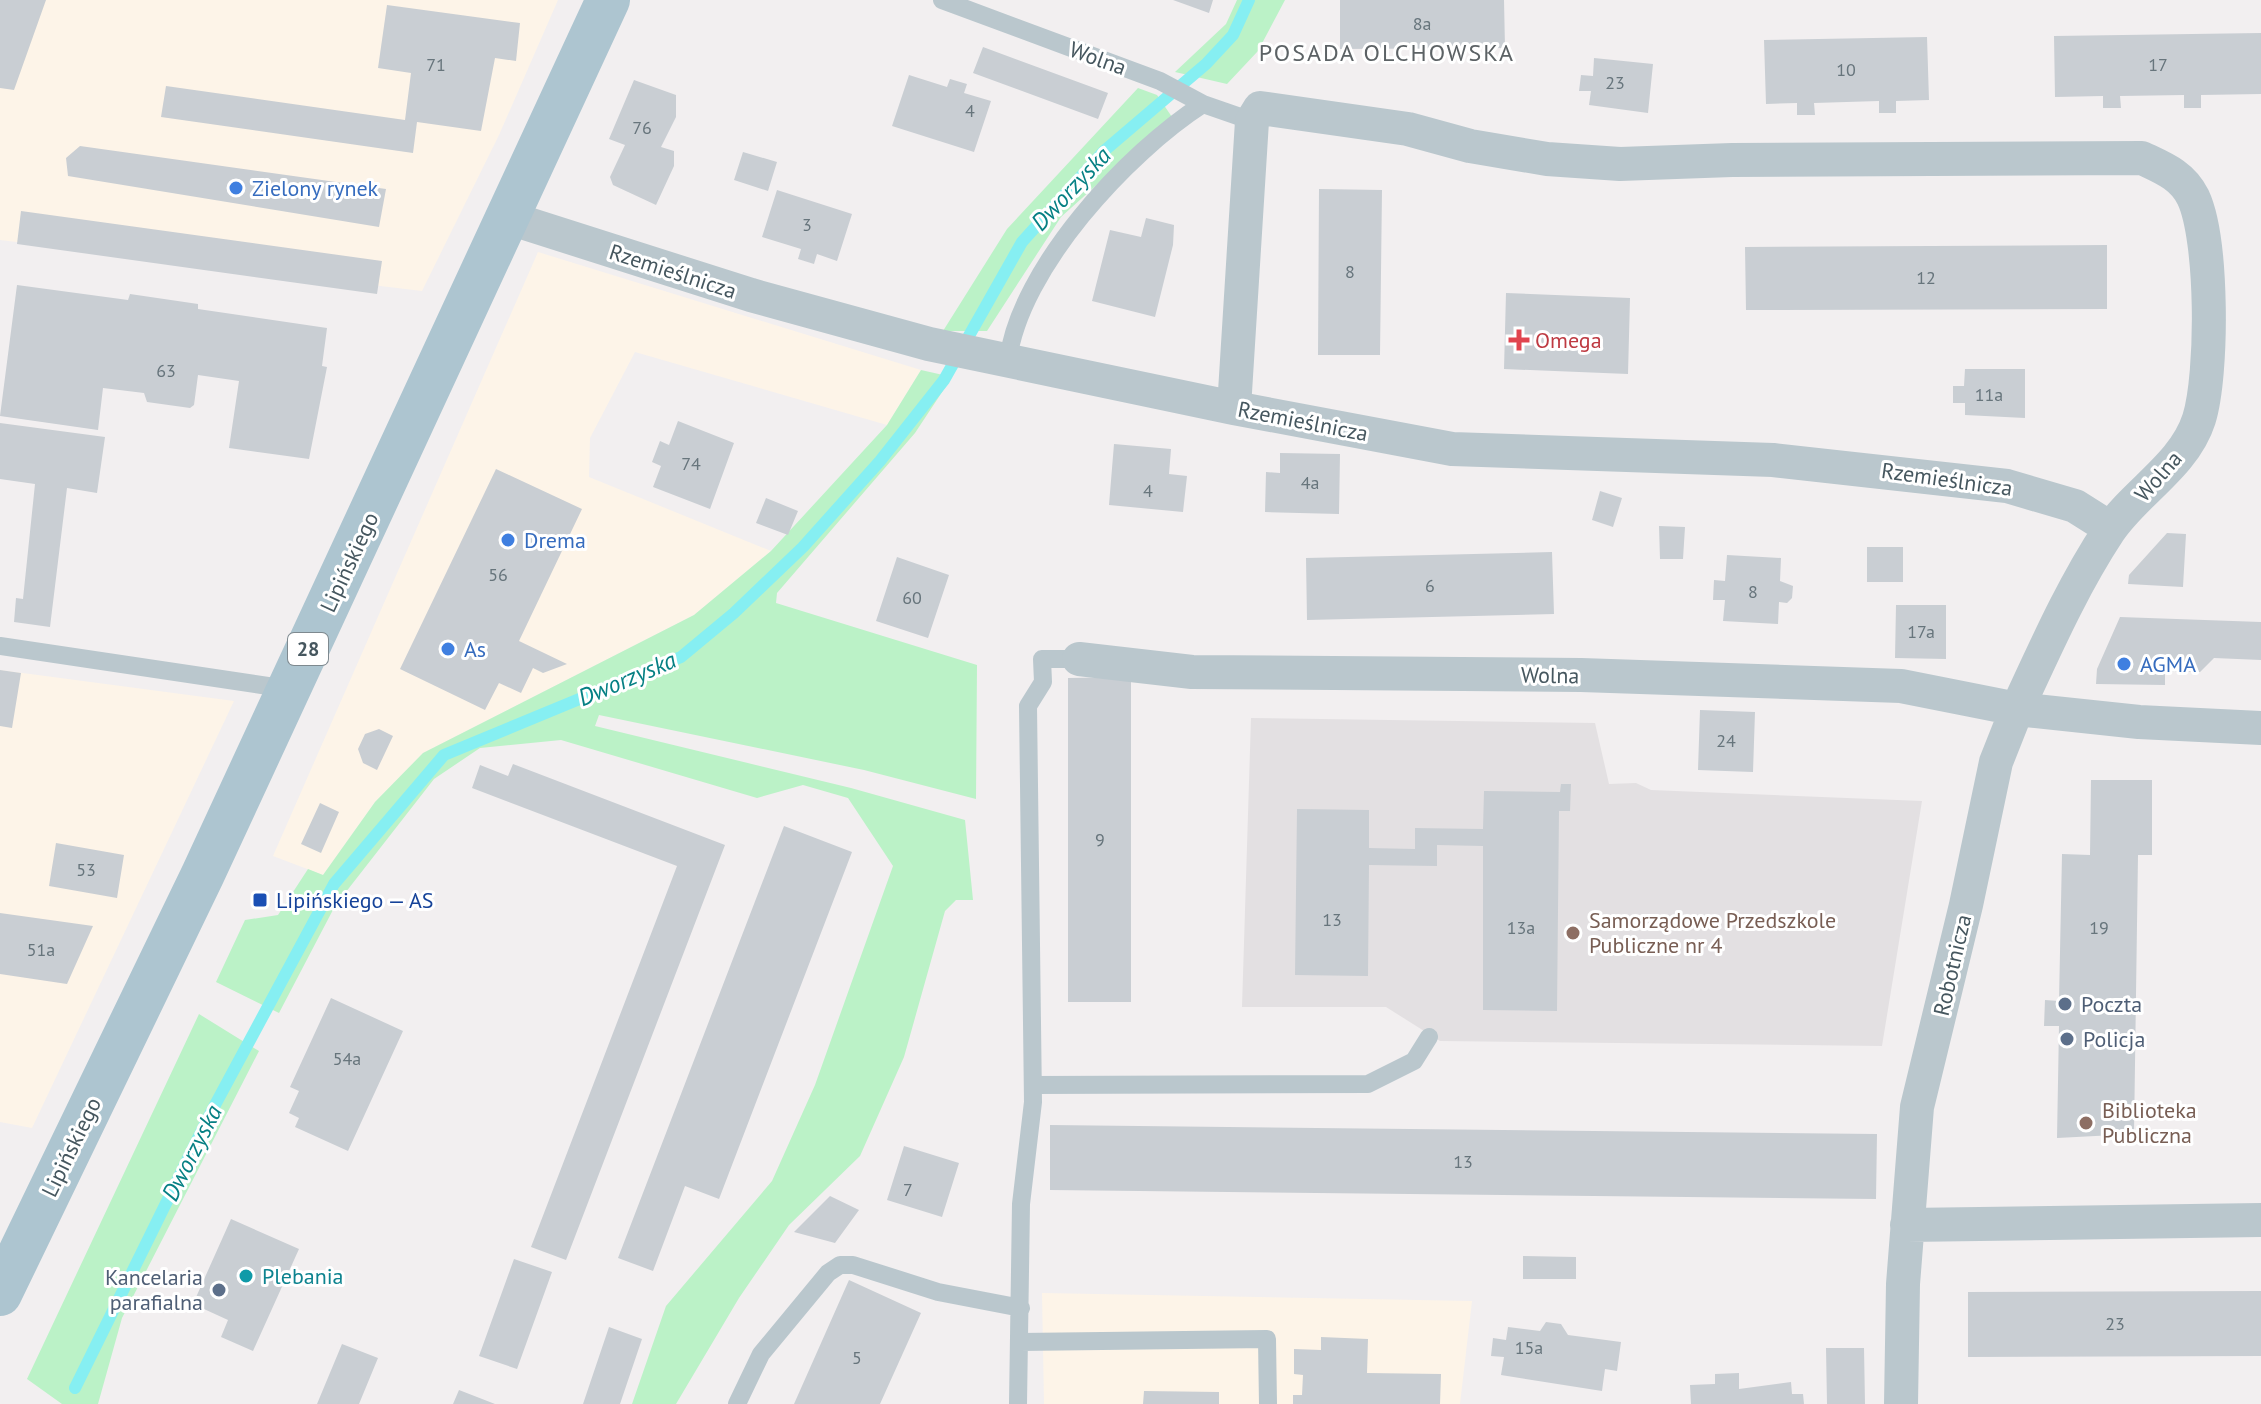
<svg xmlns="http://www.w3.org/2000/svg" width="2261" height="1404" font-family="'PT Sans',sans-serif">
  <rect width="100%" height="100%" fill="#f2eff0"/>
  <path fill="#fdf4e8" d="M0,0H558L499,135L422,291L0,240Z
    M538,252L921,370L887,425L635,352L590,438L589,477L771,551L694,615L423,753L375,802L323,875L273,856Z
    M0,670L234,701L32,1128L0,1122Z
    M1042,1293L1472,1301L1460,1404H1044Z"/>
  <path fill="#e3e0e2" d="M1251,718L1595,723L1609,784L1636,783L1651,790L1922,801L1882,1046L1440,1041L1386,1007H1242Z"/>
  <path fill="#bbf2c7" d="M1237,0H1285L1258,51L1227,84L1175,72L1226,24Z
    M1138,88L1157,95L1172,117L1061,217L987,331H943L1007,229Z
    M921,370L952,377L915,433L777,593L776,603L977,665L976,799L864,770L599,715L595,726L851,788L965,820L973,900H956L945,911L904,1057L860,1156L789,1225L739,1298L676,1404H632L666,1306L772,1181L815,1085L893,866L848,798L803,785L757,798L561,740L480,748L434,779L335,906L279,1013L216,982L245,920L278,915L308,869L323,875L375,802L423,753L694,615L771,551L887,425Z
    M199,1014L259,1051L122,1318L98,1404H62L27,1379Z"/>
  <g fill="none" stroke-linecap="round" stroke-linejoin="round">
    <path stroke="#86eff2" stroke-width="12" d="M75,1388L208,1118L334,884L444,755L681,657L734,613L803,547L880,461L944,380L1022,242L1104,151L1206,64L1233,35L1249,0"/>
  </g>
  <path fill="#c9ced3" d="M0,0H46L14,90L0,88Z
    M1173,0H1213L1209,13Z
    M1340,0H1504L1505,48L1340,49Z
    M387,5L520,23L516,61L495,58L481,131L417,122L413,153L161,117L166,86L405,120L411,73L378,68Z
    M2261,33V94L2201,95V108H2184V95L2120,96L2121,108H2103V96L2055,97L2054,36Z
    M1927,37L1929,100L1896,101V113H1879V101L1814,103L1815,115H1797V103L1766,104L1764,40Z
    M983,47L1108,93L1098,119L973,73Z
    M1594,58L1653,64L1648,113L1589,105L1591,91H1579L1581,75L1593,76Z
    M909,75L947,87L950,79L967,84L964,93L991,101L974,152L892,126Z
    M634,80L676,95V117L661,147L674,151V166L656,205L613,185L610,177L625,145L609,139Z
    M80,146L386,189L379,227L68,176L66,158Z
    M743,152L777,162L768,191L734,180Z
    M1319,189L1382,190L1380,355H1318Z
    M777,190L852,214L837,261L817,254L814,264L798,259L801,249L762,237Z
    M21,211L382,261L377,294L17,244Z
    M1146,218L1174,225L1173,245L1155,317L1092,301L1110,230L1141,237Z
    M2107,245V309L1746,310L1745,247Z
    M17,285L128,300L130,294L198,304V309L327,328L322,366L327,367L309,459L229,448L239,381L198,375L194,405L190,408L147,402L144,393L103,388L98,430L0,416Z
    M1506,293L1630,298L1628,374L1504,369Z
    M1965,369H2025V418L1965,415V403H1953V386H1964Z
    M678,421L734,443L710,509L653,487L661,466L652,462L660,441L669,445Z
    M0,423L105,437L97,493L67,488L50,627L14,622L16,598L23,599L35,484L0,479Z
    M1114,444L1171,449L1169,474L1187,476L1183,512L1109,505Z
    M1280,453L1340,454L1339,514L1265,512L1266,472L1280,473Z
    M496,469L582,509L519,641L567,664L543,673L533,668L521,693L499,683L485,710L400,669Z
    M1600,491L1622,498L1613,527L1592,520Z
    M766,498L798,511L788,535L756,523Z
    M1659,526L1685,527L1683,559H1660Z
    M2167,533L2186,534L2183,587L2128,584L2129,575Z
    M1867,547H1903V582H1867Z
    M1552,552L1554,614L1307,620L1306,558Z
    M1727,555L1781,558L1780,581L1793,586L1792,598L1787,603L1779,602L1778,624L1723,621L1725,600H1713L1714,580L1725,581Z
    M897,557L949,575L928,638L876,621Z
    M1896,605H1946V659L1895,658Z
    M2120,617L2261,622V660L2214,658L2200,672L2165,671V685L2096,684L2097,669Z
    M0,670L21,673L12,728L0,726Z
    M1131,677V1002H1068V678Z
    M1700,710L1755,712L1753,772L1698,770Z
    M379,729L393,736L377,770L363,763L358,749L365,734Z
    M513,764L725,845L566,1260L531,1247L677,866L472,788L480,765L508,776Z
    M2091,780H2152V855H2138L2134,1134L2057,1138L2059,1026H2044L2045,1000L2059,1001L2062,854L2090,855Z
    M1561,784H1571L1570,811H1559L1557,1011L1483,1010V846L1437,845V866L1369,865L1368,976L1295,975L1297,809L1369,810V848L1415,849V828L1483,829L1484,791L1560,792Z
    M320,803L339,812L321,853L301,844Z
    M784,826L852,852L719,1199L685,1186L653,1271L618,1258Z
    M56,843L124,855L117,898L49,886Z
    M0,913L93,926L67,984L0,974Z
    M331,998L403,1031L348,1151L295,1127L299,1118L289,1113L299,1091L290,1087Z
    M1050,1125L1877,1134L1876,1199L1050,1190Z
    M904,1146L959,1163L942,1217L887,1200Z
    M830,1196L859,1210L835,1243L794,1232Z
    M231,1219L299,1249L253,1351L221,1337L228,1320L193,1304Z
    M1523,1256L1576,1257V1279H1523Z
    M514,1259L552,1272L517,1369L479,1356Z
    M849,1280L921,1313L880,1404H794Z
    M2261,1291V1356L1968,1357V1292Z
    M1546,1322L1561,1324L1568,1335L1621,1342L1617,1371L1605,1369L1602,1391L1501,1375L1504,1357L1491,1356L1493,1338L1506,1340L1508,1327L1540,1331Z
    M609,1327L642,1339L620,1404H583Z
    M1321,1337L1368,1339L1367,1373L1441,1374L1440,1404H1293V1395H1302L1303,1375L1294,1374V1349L1321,1350Z
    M342,1344L378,1358L359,1404H317Z
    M1826,1348H1864L1865,1404H1827Z
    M1739,1373V1389L1791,1382L1792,1394H1803L1804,1404H1691L1690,1385L1715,1384V1374Z
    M459,1390L495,1404H453Z
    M1144,1391L1219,1392V1404H1143Z"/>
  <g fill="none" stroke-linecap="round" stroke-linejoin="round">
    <path stroke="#bac7cd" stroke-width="18" d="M942,0L1160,81L1203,104L1252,121
      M1008,360C1020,268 1127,153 1203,104
      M0,646L288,689
      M1033,1085L1368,1084L1414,1061L1429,1037
      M1020,1342L1267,1339L1268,1404
      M737,1404L761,1354L828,1273L840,1265H853L938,1292L1021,1308
      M1018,1404L1021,1204L1033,1102L1028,706L1043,682L1042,659H1079"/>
    <path stroke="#bac7cd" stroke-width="34" d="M509,218L751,295L929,344L1234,408L1452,449L1773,460L2007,486L2075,506L2110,528
      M1079,659L1192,672L1581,675L1901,686L2017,709C2045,649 2072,587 2109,531C2135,492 2184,466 2199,419C2213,374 2213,239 2193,197C2182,175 2163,168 2142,158L1732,160L1620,164L1547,159L1470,146L1408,129L1260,108L1252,121L1234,408
      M1907,1225L2261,1220
      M1901,1404L1903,1284L1917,1107L1966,905L1996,762L2017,709L2139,722L2261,728"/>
    <path stroke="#adc5d0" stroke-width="44" d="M0,1294L203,874L608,0"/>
  </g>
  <g fill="#3f7fe0" stroke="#fff" stroke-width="3">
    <circle cx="236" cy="188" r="8"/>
    <circle cx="508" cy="540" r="8"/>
    <circle cx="448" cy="649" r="8"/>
    <circle cx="2124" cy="664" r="8"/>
  </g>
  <path fill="#e0444e" stroke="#fff" stroke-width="3" d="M1515 328h8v8h8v8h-8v8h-8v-8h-8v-8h8z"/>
  <rect fill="#1a4fb4" stroke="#fff" stroke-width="3" x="252" y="892" width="16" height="16" rx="4"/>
  <g fill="#8d6e63" stroke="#fff" stroke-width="3">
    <circle cx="1573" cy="933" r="8"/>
    <circle cx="2086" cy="1123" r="8"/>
  </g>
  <g fill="#5c6f8a" stroke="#fff" stroke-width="3">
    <circle cx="2065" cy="1004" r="8"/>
    <circle cx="2067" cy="1039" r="8"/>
    <circle cx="219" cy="1290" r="8"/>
  </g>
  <circle fill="#0f9aa8" stroke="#fff" stroke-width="3" cx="246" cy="1276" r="8"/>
  <g text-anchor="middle" stroke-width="6" stroke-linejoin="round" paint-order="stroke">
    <g font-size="18" fill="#67757c">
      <text x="1422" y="30">8a</text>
      <text x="436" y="71">71</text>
      <text x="2158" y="71">17</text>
      <text x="1846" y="76">10</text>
      <text x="1615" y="89">23</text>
      <text x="970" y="117">4</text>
      <text x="642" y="134">76</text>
      <text x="807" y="231">3</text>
      <text x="1350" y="278">8</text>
      <text x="1926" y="284">12</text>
      <text x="166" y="377">63</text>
      <text x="1989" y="401">11a</text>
      <text x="691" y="470">74</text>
      <text x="1310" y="489">4a</text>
      <text x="1148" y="497">4</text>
      <text x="498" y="581">56</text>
      <text x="1430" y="592">6</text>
      <text x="1753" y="598">8</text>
      <text x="912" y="604">60</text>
      <text x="1921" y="638">17a</text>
      <text x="1726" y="747">24</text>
      <text x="1100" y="846">9</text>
      <text x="86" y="876">53</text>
      <text x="1332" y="926">13</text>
      <text x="1521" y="934">13a</text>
      <text x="2099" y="934">19</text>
      <text x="41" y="956">51a</text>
      <text x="347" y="1065">54a</text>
      <text x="1463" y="1168">13</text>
      <text x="908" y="1196">7</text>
      <text x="2115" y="1330">23</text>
      <text x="1529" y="1354">15a</text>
      <text x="857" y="1364">5</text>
    </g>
    <rect fill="#fff" stroke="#7e898f" stroke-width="2" x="288" y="633" width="40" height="32" rx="6"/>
    <g font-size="20" font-weight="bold" fill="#46575f">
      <text x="308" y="656">28</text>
    </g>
    <g font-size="22" fill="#46575f" stroke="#fff">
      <text transform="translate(1098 58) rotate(20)" y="8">Wolna</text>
      <text transform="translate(673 271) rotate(18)" y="8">Rzemieślnicza</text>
      <text transform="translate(1303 421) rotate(11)" y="8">Rzemieślnicza</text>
      <text transform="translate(2158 476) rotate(-49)" y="8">Wolna</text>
      <text transform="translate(1947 479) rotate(8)" y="8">Rzemieślnicza</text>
      <text transform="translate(349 562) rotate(-65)" y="8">Lipińskiego</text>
      <text transform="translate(1550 675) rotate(1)" y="8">Wolna</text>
      <text transform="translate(1952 965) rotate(-77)" y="8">Robotnicza</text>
      <text transform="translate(71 1147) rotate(-64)" y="8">Lipińskiego</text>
    </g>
    <g font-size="22" fill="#366cbe" stroke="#fff" text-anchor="start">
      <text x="252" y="196">Zielony rynek</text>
      <text x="524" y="548">Drema</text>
      <text x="464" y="657">As</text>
      <text x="2140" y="672">AGMA</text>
    </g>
    <g font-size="22" fill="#be3a42" stroke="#fff" text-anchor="start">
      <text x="1535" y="348">Omega</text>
    </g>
    <g font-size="22" fill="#164399" stroke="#fff" text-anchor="start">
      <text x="276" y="908">Lipińskiego — AS</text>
    </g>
    <g font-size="22" fill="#785e54" stroke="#fff" text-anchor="start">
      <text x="1589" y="928">Samorządowe Przedszkole<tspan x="1589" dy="25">Publiczne nr 4</tspan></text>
      <text x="2102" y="1118">Biblioteka<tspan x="2102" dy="25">Publiczna</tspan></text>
    </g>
    <g font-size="22" fill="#4e5e75" stroke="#fff" text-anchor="start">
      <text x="2081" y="1012">Poczta</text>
      <text x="2083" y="1047">Policja</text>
      <text x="203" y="1285" text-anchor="end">Kancelaria<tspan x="203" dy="25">parafialna</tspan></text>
    </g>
    <g font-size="22" fill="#0d838f" stroke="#fff" text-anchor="start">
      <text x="262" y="1284">Plebania</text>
    </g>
    <g font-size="24" letter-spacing="2" fill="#5c6265" stroke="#fff">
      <text x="1387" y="61">POSADA OLCHOWSKA</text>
    </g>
    <g font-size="24" font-style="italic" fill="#068084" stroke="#fff">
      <text transform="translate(1071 189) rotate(-47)" y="8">Dworzyska</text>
      <text transform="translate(627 679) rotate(-23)" y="8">Dworzyska</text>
      <text transform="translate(192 1153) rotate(-63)" y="8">Dworzyska</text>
    </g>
  </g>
</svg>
